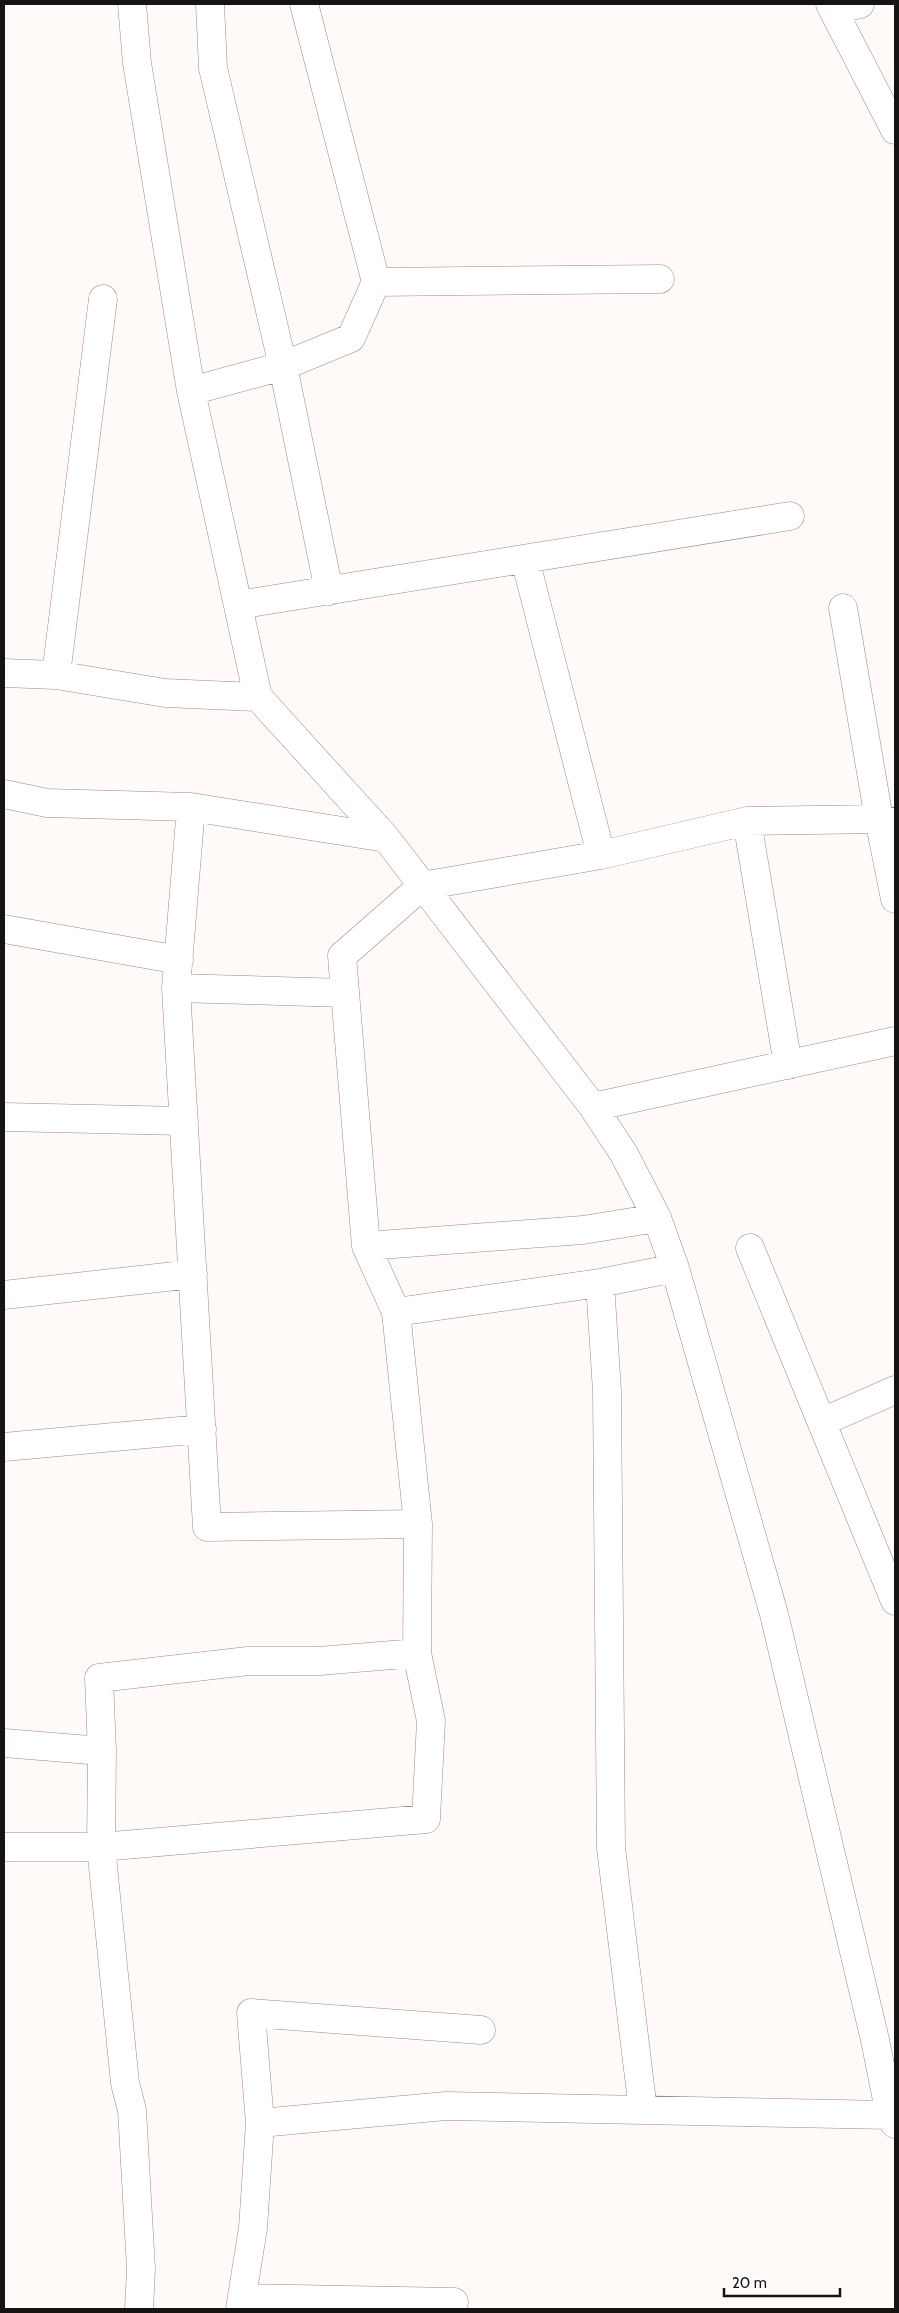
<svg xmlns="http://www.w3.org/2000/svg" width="899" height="2313" font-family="Cabin,sans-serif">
  <rect width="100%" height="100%" fill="#fff9f8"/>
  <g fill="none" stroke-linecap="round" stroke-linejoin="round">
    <defs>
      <path id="street" d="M132,4L137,63L191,391L258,697L386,838L593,1107L624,1154L657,1218L675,1268L774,1614L875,2040L890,2115L895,2124
        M210,4L213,68L283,366L329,591
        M304,4L376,282
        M830,4L895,130
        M833,10L860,4
        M191,391L283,366L351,338L376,282L660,279
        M525,559L601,855
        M238,605L790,516
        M843,608L879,819L895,899
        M4,673L56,675L165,693L258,697
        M56,675L103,299
        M4,794L47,803L191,807L386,838
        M191,807L176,988L207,1527L418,1524
        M747,821L788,1065
        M4,929L179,960
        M176,988L345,993
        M593,1107L895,1041
        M4,1117L184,1121
        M366,1246L583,1230L657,1218
        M750,1248L895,1601
        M600,1283L607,1391L611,1848L643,2110
        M4,1295L193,1274
        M396,1312L600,1283L675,1268
        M822,1422L895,1390
        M4,1447L202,1429
        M4,1743L102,1751
        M4,1847H101L426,1819L431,1721L417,1653L418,1524L396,1312L366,1246L342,956L422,886L601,855L747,821L879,819L895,822
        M260,2123L251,2013L481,2030
        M242,2298L454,2302
        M139,2309L141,2269L132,2110L125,2083L101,1847L102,1751L99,1678L248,1661H319L417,1653
        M240,2309L253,2228L260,2123L446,2106L890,2115"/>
    </defs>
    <use href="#street" stroke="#928d8c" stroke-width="29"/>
    <use href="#street" stroke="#fff" stroke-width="28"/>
  </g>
  <rect width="899" height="2313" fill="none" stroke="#151313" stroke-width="10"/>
  <path d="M724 2288v8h116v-8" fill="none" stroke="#151313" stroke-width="2.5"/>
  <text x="732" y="2288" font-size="15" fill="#151313" stroke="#ffffff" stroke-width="4" paint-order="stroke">20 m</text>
</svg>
